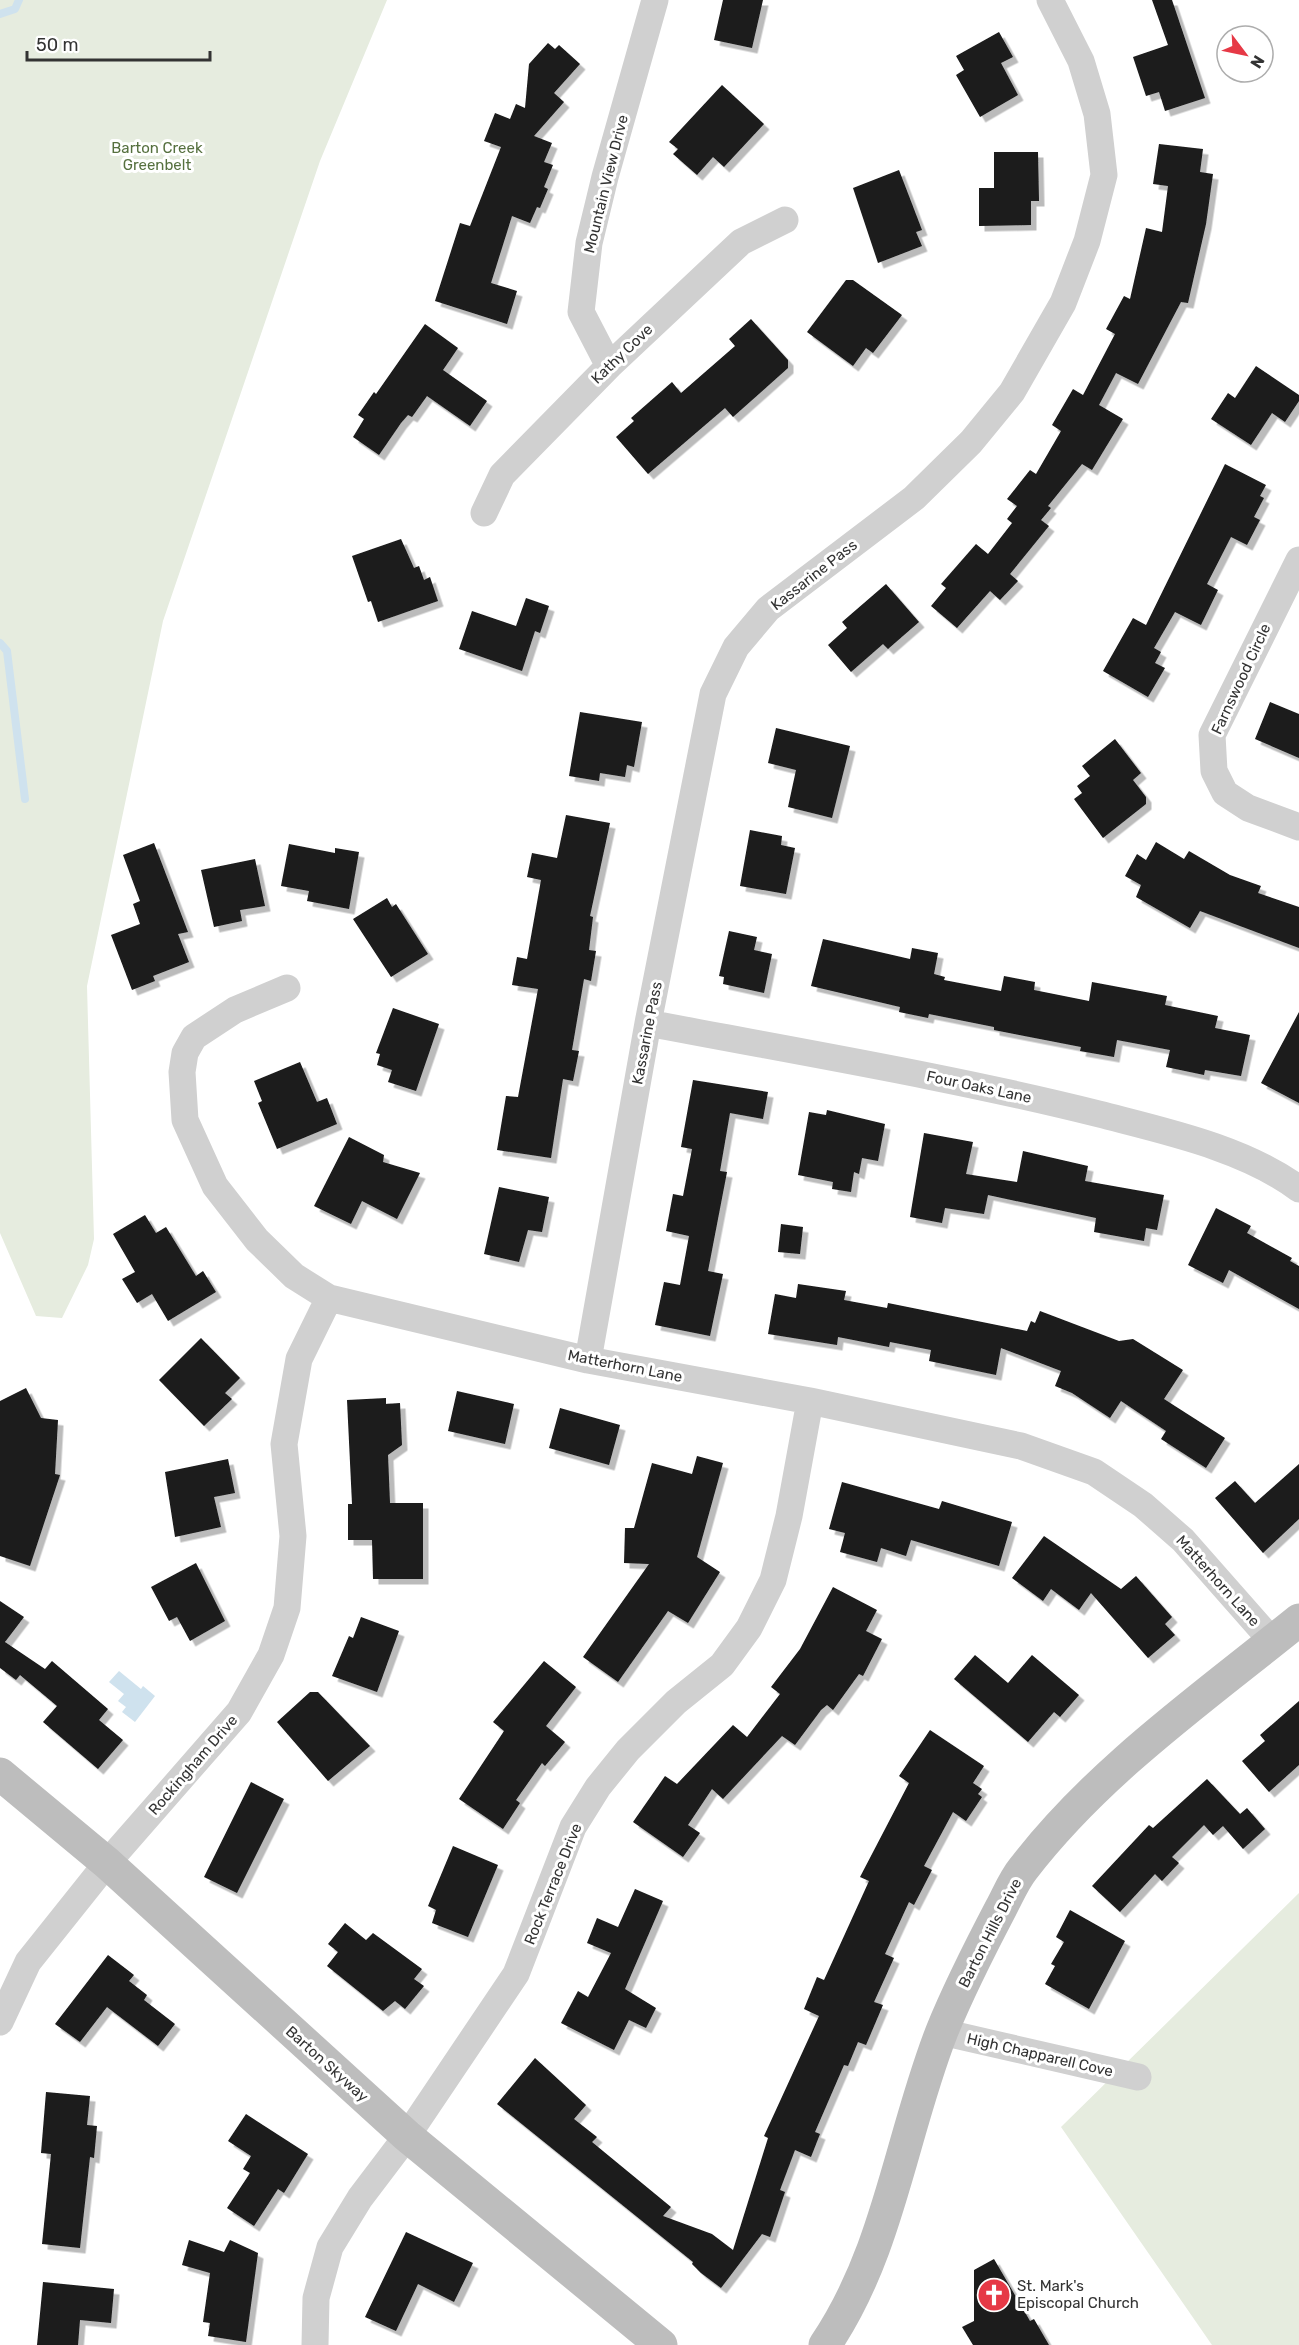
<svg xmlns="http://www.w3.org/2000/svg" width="1299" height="2345" font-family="Rubik,sans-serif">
  <defs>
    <filter id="shadow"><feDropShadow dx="5.5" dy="5.5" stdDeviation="0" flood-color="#0004"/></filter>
  </defs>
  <rect width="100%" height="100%" fill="#fff"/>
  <path fill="#e6ecdf" d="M0,0H387L320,161L163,621L87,986L94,1239L88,1265L62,1318L36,1316L0,1233Z
    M1299,1893V2345H1212L1061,2127Z"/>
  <path fill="#cfe2ee" d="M119,1671L141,1689L143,1686L155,1696L135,1722L122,1712L126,1707L118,1701L124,1694L109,1682Z"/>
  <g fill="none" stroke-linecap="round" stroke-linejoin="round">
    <path stroke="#cfe2ee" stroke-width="8" d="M0,14L15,9L19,0
      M0,643L7,651L25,799"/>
  </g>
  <path fill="#1a1a1a" filter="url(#shadow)" d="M723,0H763L752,48L714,40Z
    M1152,0H1172L1205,98L1165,111L1159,92L1146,96L1133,57L1168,45Z
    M999,32L1013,57L1001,63L1018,95L980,117L956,75L964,70L956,56Z
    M548,43L555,49L559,45L580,64L554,93L564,102L534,136L552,143L544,162L553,165L544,187L548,189L540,208L537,207L530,223L512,216L491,283L517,291L507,324L435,301L460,223L470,226L501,147L484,141L495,113L510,119L516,104L525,108L529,64Z
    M722,85L764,124L724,167L713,157L697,175L673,154L678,149L669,142Z
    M1159,144L1203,149L1200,172L1213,174L1206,224L1188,303L1181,302L1138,384L1116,373L1099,405L1123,419L1092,470L1082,464L1048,506L1051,508L1041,520L1049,526L1010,574L1018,581L1000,600L990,591L957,628L931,606L946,588L941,584L976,544L988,554L1012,523L1007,519L1017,506L1007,499L1030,470L1036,474L1061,431L1052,425L1073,389L1083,395L1115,334L1106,329L1124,296L1130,299L1146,228L1162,232L1168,186L1153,184Z
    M994,152H1038L1039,201H1031V225L979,226V188H994Z
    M899,170L922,230L916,232L922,246L878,263L853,188Z
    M846,280H853L902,315L873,353L866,348L853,366L807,332Z
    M751,319L788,360V368L733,417L725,408L648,474L616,437L634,421L631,418L672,382L681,393L735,346L729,339Z
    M425,324L458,348L443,370L487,401L470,426L427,396L412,417L408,415L401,423L379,455L353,437L364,419L358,415L374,392L376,394Z
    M1256,366L1299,395V401L1285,422L1272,413L1251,445L1211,419L1228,393L1235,398Z
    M1225,464L1266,485L1260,496L1264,498L1254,517L1260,520L1247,545L1231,537L1207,584L1218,590L1201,625L1175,612L1154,648L1161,652L1155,663L1165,668L1148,697L1103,671L1133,618L1146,625Z
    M401,539L414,568L419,566L424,580L430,577L438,601L378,622L371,601L368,602L352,556Z
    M886,584L919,622L888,649L883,644L851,672L828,645L847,628L842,622Z
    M526,598L549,606L540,633L535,631L522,671L459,649L472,611L516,626Z
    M1270,702L1299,714V758L1255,739Z
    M580,712L642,722L634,767L627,765L625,777L600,773L599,781L569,776Z
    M776,728L850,746L832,818L788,807L796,770L768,763Z
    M1115,739L1141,773L1133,780L1146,797V804L1103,838L1074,799L1082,793L1077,786L1090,776L1082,766Z
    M566,815L610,823L590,916L593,917L589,950L596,951L591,981L584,979L572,1050L579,1051L573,1081L563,1079L551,1158L497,1150L506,1096L518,1097L538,989L512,985L517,957L527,959L541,880L527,877L532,853L557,858Z
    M750,830L782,836L781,845L795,848L786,894L740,886Z
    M1156,842L1184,859L1189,851L1230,875L1261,886L1258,893L1299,907V948L1200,911L1190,928L1136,897L1141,885L1125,876L1137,854L1146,860Z
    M154,843L188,932L178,934L189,962L153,976L155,981L132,990L111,935L140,924L133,904L140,901L123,855Z
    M289,844L335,853V848L359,852L349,909L307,901L309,891L281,886Z
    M255,859L265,906L240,910L242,921L214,927L201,870Z
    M387,898L392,907L396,904L428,954L391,977L353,919Z
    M729,931L757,937L754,950L772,954L764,993L723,984L724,977L719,976Z
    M823,939L910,959L912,948L938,953L934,974L945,977L944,980L1001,991L1004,976L1035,982L1034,990L1089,1001L1092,982L1167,996L1165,1005L1218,1016L1215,1028L1250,1035L1241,1076L1205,1070L1204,1075L1166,1067L1170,1050L1117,1040L1114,1057L1080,1051L1081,1047L994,1030V1027L929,1014L928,1018L899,1012L900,1007L811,986Z
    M393,1008L439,1024L416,1091L388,1082L392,1070L377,1065L380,1054L376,1053Z
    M1299,1012V1103L1261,1083Z
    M300,1062L317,1102L327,1098L337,1124L277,1149L258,1103L262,1101L254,1081Z
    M693,1080L768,1092L763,1119L730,1113L720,1171L727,1172L708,1271L723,1274L710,1336L655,1325L664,1282L680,1285L689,1236L666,1231L673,1194L683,1196L692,1149L681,1147Z
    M827,1110L885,1124L878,1161L862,1158L859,1174L854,1172L851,1192L832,1189L833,1182L798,1175L809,1112L826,1115Z
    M924,1133L973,1142L966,1174L1017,1182L1023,1151L1088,1166L1085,1181L1164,1195L1157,1230L1146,1228L1144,1241L1094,1232L1096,1218L988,1195L984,1214L945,1208L942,1223L910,1217Z
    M349,1137L384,1155L383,1162L420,1173L397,1219L362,1201L351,1224L314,1206Z
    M499,1187L549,1197L542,1232L528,1230L519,1262L484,1254Z
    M1216,1208L1251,1226L1247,1233L1292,1258L1290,1261L1299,1266V1309L1229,1270L1223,1283L1188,1265Z
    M145,1215L156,1233L166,1227L196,1276L203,1271L216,1292L168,1321L152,1294L137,1303L122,1279L135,1272L113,1234Z
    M781,1224L803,1227L800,1254L778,1252Z
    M798,1284L846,1291L844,1300L887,1308L888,1303L1027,1331L1031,1321L1035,1323L1040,1311L1119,1341L1133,1339L1183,1370L1164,1399L1225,1438L1206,1468L1161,1439L1166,1431L1121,1401L1110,1418L1072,1393L1055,1386L1061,1371L1001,1348L996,1375L929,1361L931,1350L890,1342L889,1347L838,1337L837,1345L768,1334L775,1294L796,1298Z
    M201,1338L240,1378L225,1393L232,1399L204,1426L159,1380Z
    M26,1388L41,1418L58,1420L55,1474L60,1475L30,1566L0,1556V1401Z
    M457,1391L514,1404L505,1444L448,1431Z
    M386,1398V1404L400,1403L402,1445L388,1455L390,1503H423V1579H373L372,1540H348V1504H352L347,1400Z
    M560,1408L620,1425L609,1465L549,1448Z
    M697,1456L723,1463L697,1557L720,1572L688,1623L668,1611L618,1682L583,1657L649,1564L624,1563L625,1528H634L652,1463L692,1474Z
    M228,1459L235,1493L214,1497L221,1527L175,1537L165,1472Z
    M1299,1464V1519L1263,1553L1215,1498L1235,1481L1255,1503Z
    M842,1482L939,1509L942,1501L1012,1522L999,1566L911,1540L906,1556L881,1548L877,1562L840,1552L845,1533L829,1529Z
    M1044,1536L1121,1589L1136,1576L1172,1617L1165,1624L1175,1635L1148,1658L1091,1593L1079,1610L1051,1589L1043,1601L1012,1578Z
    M196,1563L225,1621L190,1641L177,1617L169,1621L151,1587Z
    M833,1587L877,1610L866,1631L882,1639L863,1676L859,1674L833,1710L827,1705L821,1710L795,1745L782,1736L723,1799L712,1789L688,1825L700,1833L683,1857L633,1822L665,1776L677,1784L733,1725L747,1737L780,1694L771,1687L800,1649Z
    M0,1601L24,1617L5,1642L45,1669L52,1661L108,1709L99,1720L123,1740L98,1769L43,1722L57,1706L20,1675L16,1680L0,1668Z
    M361,1617L399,1631L377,1692L332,1676L349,1636L353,1638Z
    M975,1655L1008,1683L1032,1655L1079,1695L1060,1717L1054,1712L1028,1742L954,1679Z
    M544,1661L576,1687L546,1726L565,1742L545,1766L542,1763L516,1800L520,1803L503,1829L459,1799L504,1731L493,1722Z
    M310,1692H318L370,1746L328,1781L277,1722Z
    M1299,1701V1765L1269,1792L1242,1761L1265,1741L1260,1735Z
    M930,1730L984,1766L973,1783L982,1789L978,1794L982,1797L966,1821L953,1812L924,1866L932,1870L914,1905L909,1902L885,1954L894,1958L874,2002L883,2005L866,2045L858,2042L848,2066L844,2065L815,2132L820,2134L811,2157L795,2150L780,2190L785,2192L770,2237L762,2234L721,2288L701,2273L692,2264L693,2262L497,2104L535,2058L586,2105L574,2119L597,2137L592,2142L671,2207L663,2216L712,2234L733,2250L768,2138L764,2136L819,2016L804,2009L817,1977L824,1980L869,1881L860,1877L909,1783L899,1776Z
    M1207,1779L1240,1814L1247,1808L1265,1829L1243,1849L1223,1826L1213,1835L1204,1825L1172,1857L1179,1863L1162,1881L1155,1874L1120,1912L1092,1886L1149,1825L1153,1828Z
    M251,1782L284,1799L237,1893L204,1877Z
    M453,1846L498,1865L468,1937L432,1923L436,1910L428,1906Z
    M635,1889L663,1901L625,1989L656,2008L646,2028L629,2020L614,2050L561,2023L578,1991L588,1997L611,1953L587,1943L597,1918L618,1927Z
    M1070,1910L1125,1941L1089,2009L1045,1984L1055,1966L1051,1964L1064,1942L1056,1937Z
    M345,1923L366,1940L373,1933L422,1969L414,1979L424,1986L405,2009L395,2001L383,2011L327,1966L338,1952L328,1944Z
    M108,1955L134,1975L129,1981L147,1995L144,2000L175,2024L158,2046L107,2007L80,2042L55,2024Z
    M46,2092L90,2096L87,2125L97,2126L94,2158L90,2157L80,2248L42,2244L51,2154L41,2153Z
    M246,2114L308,2154L284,2193L278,2189L254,2226L227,2208L250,2173L243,2169L251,2156L228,2141Z
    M406,2232L473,2263L454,2302L418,2284L396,2331L365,2317Z
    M189,2240L224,2252L230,2240L258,2253L246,2342L208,2336L210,2323L203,2322L210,2273L182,2265Z
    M994,2259L1030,2321L1034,2319L1049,2345H973L962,2327L974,2321V2270Z
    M43,2282L114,2289L111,2323L80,2320L78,2345H37Z"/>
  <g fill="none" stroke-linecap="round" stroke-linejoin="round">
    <path stroke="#d0d0d0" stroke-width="27" d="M609,366L581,312L589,243L605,177L655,0
      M484,513L502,475L609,366L741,242L785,220
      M1299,560L1212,735L1214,771L1225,793L1248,808L1299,827
      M287,988L235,1010L194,1037L185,1053L182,1072L185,1120L215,1186L257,1240L294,1276L329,1298L588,1360L810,1401L1021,1446L1094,1472L1143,1505L1183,1540L1272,1641
      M648,1023C799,1052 951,1077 1099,1114C1164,1131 1245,1148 1299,1189
      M588,1360L648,1023L713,694L736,647L768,609L914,498L971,442L1012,392L1063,303L1087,241L1104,175L1097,114L1081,61L1050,0
      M0,2022L28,1962L107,1863L239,1712L271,1655L287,1608L293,1536L284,1444L299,1359L329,1298
      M942,2032L1138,2077
      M315,2345L316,2298L330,2247L360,2198L407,2136L516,1974L573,1827L598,1787L628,1750L676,1702L722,1665L749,1628L773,1580L789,1516L810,1401"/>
    <path stroke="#bdbdbd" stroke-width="33" d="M0,1774L107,1863L407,2136L661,2345
      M825,2345C889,2251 901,2135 942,2031C959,1989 980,1948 1001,1908C1008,1895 1014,1880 1023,1869C1098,1771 1204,1697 1299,1620"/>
  </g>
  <defs>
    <symbol id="church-disc" viewBox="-11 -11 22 22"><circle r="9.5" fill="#e63946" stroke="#fff"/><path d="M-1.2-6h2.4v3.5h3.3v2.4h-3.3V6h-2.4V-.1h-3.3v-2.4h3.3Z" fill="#fff"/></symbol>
  </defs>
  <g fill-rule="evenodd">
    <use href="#church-disc" x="975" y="2276" width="38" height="38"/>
  </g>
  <g text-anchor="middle" stroke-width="6" stroke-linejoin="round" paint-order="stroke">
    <g font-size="15" fill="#56703f" stroke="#fff">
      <text x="157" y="153">Barton Creek<tspan x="157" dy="17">Greenbelt</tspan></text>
    </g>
    <g font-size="15" fill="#333" stroke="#fff">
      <text transform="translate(606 184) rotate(-76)" y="5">Mountain View Drive</text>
      <text transform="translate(622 354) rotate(-44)" y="5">Kathy Cove</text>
      <text transform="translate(814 575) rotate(-38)" y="5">Kassarine Pass</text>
      <text transform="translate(1241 679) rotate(-65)" y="5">Farnswood Circle</text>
      <text transform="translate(647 1033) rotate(-79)" y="5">Kassarine Pass</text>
      <text transform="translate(979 1087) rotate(12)" y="5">Four Oaks Lane</text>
      <text transform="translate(625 1366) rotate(11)" y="5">Matterhorn Lane</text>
      <text transform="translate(1218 1581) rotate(48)" y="5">Matterhorn Lane</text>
      <text transform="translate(193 1765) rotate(-49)" y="5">Rockingham Drive</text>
      <text transform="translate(553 1884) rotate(-68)" y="5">Rock Terrace Drive</text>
      <text transform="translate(990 1933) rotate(-63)" y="5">Barton Hills Drive</text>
      <text transform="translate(1040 2055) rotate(13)" y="5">High Chapparell Cove</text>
      <text transform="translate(327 2064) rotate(42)" y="5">Barton Skyway</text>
    </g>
    <g font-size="15" fill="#333" stroke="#fff" text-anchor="start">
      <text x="1017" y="2291">St. Mark's<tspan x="1017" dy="17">Episcopal Church</tspan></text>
    </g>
  </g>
  <g transform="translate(1245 54) rotate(122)"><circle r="28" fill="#ffffff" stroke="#adadad" stroke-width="1.5"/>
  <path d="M0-4.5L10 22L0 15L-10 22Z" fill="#e63946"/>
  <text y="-9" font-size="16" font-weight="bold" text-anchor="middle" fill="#333333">N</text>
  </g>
  <path d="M27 51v9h183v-9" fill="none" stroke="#333333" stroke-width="3"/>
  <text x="36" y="51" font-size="18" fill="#333333" stroke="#ffffff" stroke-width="4.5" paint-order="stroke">50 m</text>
</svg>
